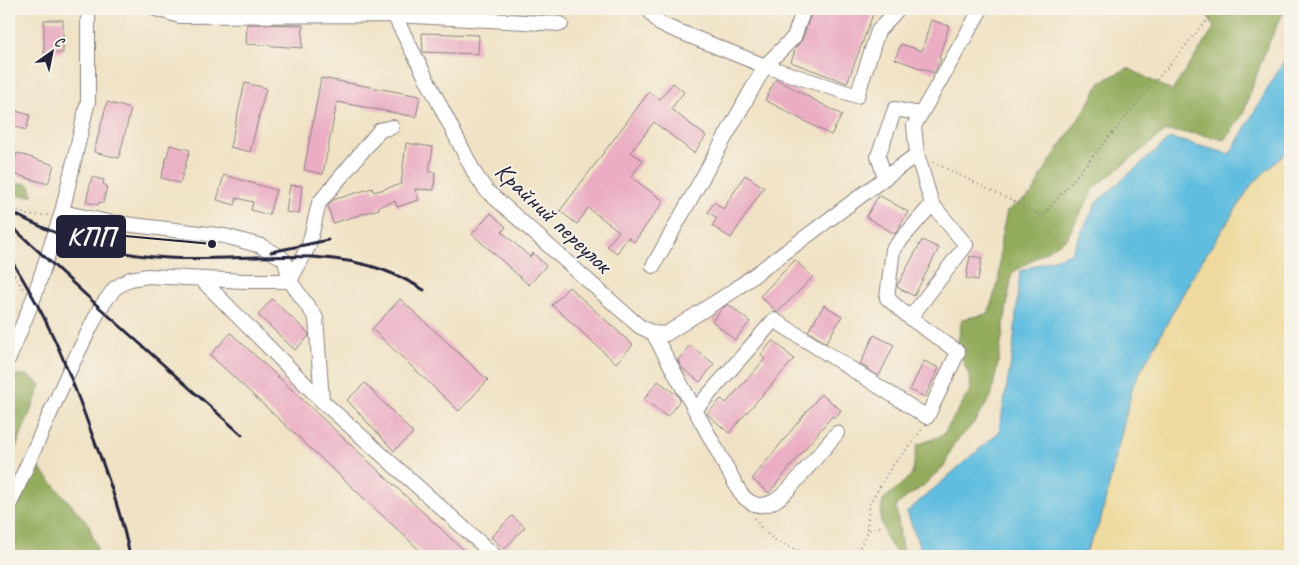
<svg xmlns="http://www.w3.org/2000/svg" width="1299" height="565" font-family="Caveat,sans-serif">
  <rect width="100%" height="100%" fill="#f7f3e8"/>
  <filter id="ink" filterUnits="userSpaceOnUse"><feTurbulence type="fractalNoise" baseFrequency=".02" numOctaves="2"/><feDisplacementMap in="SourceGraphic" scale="10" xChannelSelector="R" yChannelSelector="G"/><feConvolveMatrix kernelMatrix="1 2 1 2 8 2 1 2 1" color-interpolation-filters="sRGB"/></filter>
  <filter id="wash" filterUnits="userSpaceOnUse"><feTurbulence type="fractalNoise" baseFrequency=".0096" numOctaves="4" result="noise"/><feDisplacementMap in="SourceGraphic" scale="20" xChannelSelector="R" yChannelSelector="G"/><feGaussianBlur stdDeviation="1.12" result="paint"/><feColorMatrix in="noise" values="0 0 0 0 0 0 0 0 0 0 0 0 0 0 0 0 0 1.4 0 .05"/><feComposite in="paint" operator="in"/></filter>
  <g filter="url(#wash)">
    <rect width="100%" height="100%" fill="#f0e2c5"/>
    <path fill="#93ab5c" stroke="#5a664c" d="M1204,9H1285L1265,51L1243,114L1225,140L1198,134L1166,131L1095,187L1067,238L1012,273L998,363L991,397L973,424L953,445L945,465L923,486L896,505L902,549L909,556H900L887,541L880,518L883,500L912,475L917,445L943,435L971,389L969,375L957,346L962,319L988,314L999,279L1001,238L1007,211L1032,194L1047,166L1088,105L1100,82L1128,68L1172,91L1214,28Z
      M9,178L18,184L27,183L30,186L33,194L32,196L9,194Z
      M16,375H27L41,385L9,465V389Z
      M35,463L89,525L99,556H9V523Z"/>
    <path fill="#eeda9e" stroke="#887e6c" d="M1290,149V556H1084L1100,522L1133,385L1196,270L1252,184Z"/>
    <path fill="#61bddf" stroke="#42708d" d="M1290,50V149L1252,184L1196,270L1133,385L1100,522L1084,556H929L920,548L907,512L999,432L1013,350L1020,271L1071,253L1097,202L1170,138L1230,154Z"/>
    <g id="blocks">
      <path fill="#eaadc3" d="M813,9H875L847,83L791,62L796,47L802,40Z
        M44,20H63V53H44Z
        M931,20L949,26L939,58L941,59L934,73L895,59L901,44L922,51Z
        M247,24L303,25L302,48L246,44Z
        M422,33L479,35L478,54L423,52Z
        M321,78L420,96L416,117L337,102L323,174L304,170Z
        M776,79L842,115L831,135L765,100Z
        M245,83L266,88L250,152L230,147Z
        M673,83L684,92L671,109L706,136L694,153L654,122L631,152L643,160L631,177L664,201L634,242L628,237L617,253L607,246L619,231L588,208L577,224L560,211L649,92L660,99Z
        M107,102L131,109L119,158L94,152Z
        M9,109L30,115L26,130L9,125Z
        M406,143L433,147L429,172H435L434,190L415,189L419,200L397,207L395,201L378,207L379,209L333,223L328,206L333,200L372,188L374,192L401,184Z
        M170,145L190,150L180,183L161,178Z
        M17,153L54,165L48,184L10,173Z
        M224,175L276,190L269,215L251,210L253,202L237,198L235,205L217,200Z
        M745,175L764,187L731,238L712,226L717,218L708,212L714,202L723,209Z
        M92,177L104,180L103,184L107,186L103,203L99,202L98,205L86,202Z
        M290,185L302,186L299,214L286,212Z
        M879,195L908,212L895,234L866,217Z
        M491,213L506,227L502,232L530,257L533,253L546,266L529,285L472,234Z
        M922,240L939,248L914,296L897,287V286Z
        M970,256L982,258L978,280L966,278Z
        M795,260L813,277L778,312H777L760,296Z
        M569,287L633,345L616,363L552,305Z
        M272,299L308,333L309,336L295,350L258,315Z
        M400,299L488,380L459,411L372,329Z
        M728,304L750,322L735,340L712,321L723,308Z
        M824,305L842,316L826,343L808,331Z
        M231,333L336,431L470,556H426L210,355Z
        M874,335L894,345L879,376L860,364Z
        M773,340L794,359L729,433L707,414L721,399L726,403L765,359L761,355Z
        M690,345L714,364L700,382L681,367L678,360Z
        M924,361L939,368L925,397L910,390Z
        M658,381L677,395L680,400L667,417L644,399Z
        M365,383L413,433L394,451L347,400Z
        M821,394L841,410L835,418L832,416L769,493L752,479Z
        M512,516L525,527L504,549L491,537Z"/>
    </g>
  </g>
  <g filter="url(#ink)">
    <use href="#blocks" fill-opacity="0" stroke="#898280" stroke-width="1"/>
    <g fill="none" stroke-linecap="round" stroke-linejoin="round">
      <defs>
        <path id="minor" d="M156,9L180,16L394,15L475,174L486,190L639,326L653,333L666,334L733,291L917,154
          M390,9L394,15L561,24
          M652,9L651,13L660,24L765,66L653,266
          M804,9L794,37L765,66L857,96L878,31L898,9
          M885,178L878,156L895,109L921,114
          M62,212L108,222L225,236L261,246L281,257L285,261L290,281L316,318L322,401
          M201,279L322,401L495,556
          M910,318L966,245L932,204
          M653,333L741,494C766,523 790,488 807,468C817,457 827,445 837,433
          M9,358L34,297L62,212L88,101V9
          M695,410L774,320L927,417L958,352L910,318L887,298L893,249L932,204L917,154L914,126L981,9
          M9,506L69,371L100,308L115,288L130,279L148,276L244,281H290L309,245L319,203L380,130L392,127"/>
      </defs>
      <use href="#minor" stroke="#898280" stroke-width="16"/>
      <path stroke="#898280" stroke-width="2" stroke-dasharray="1 4" stroke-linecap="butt" d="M933,162L1043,216L1216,9
        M9,206L29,216L49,215
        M9,266L23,289
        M755,518C768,543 792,549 818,556
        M866,534L870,503L892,466L913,442L922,429
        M855,556L869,530L882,526"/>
      <use href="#minor" stroke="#fff" stroke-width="14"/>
      <path stroke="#22223b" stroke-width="3" d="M9,211C59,238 110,255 168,258C239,262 314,246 383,270C397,275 411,282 424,290
        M9,224L100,308L242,435
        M271,252L328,240
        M9,257C46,313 67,365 90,429C106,471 121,512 130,556"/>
    </g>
  </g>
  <g text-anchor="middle" stroke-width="4" stroke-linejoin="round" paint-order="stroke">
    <g font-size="25" fill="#22223b" stroke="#f7f3e8">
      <text transform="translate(554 217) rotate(43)" y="9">Крайний переулок</text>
    </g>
  </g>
  <path fill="none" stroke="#22223b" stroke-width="2" d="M212 244L125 236"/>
  <circle fill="#22223b" stroke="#f7f3e8" stroke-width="2" cx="212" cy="244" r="5"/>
  <rect fill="#22223b" stroke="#22223b" stroke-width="2" x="57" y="216" width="68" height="41" rx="5"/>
  <g font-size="26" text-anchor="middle" font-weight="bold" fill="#fff">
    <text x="91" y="245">КПП</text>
  </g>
  <rect width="1299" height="565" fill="none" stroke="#f7f3e8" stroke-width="30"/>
  <g transform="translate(52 52) rotate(33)" stroke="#f7f3e8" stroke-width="4" paint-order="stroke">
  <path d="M0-4L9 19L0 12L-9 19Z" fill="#22223b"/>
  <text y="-8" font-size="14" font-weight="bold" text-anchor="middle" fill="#22223b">С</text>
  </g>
</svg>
